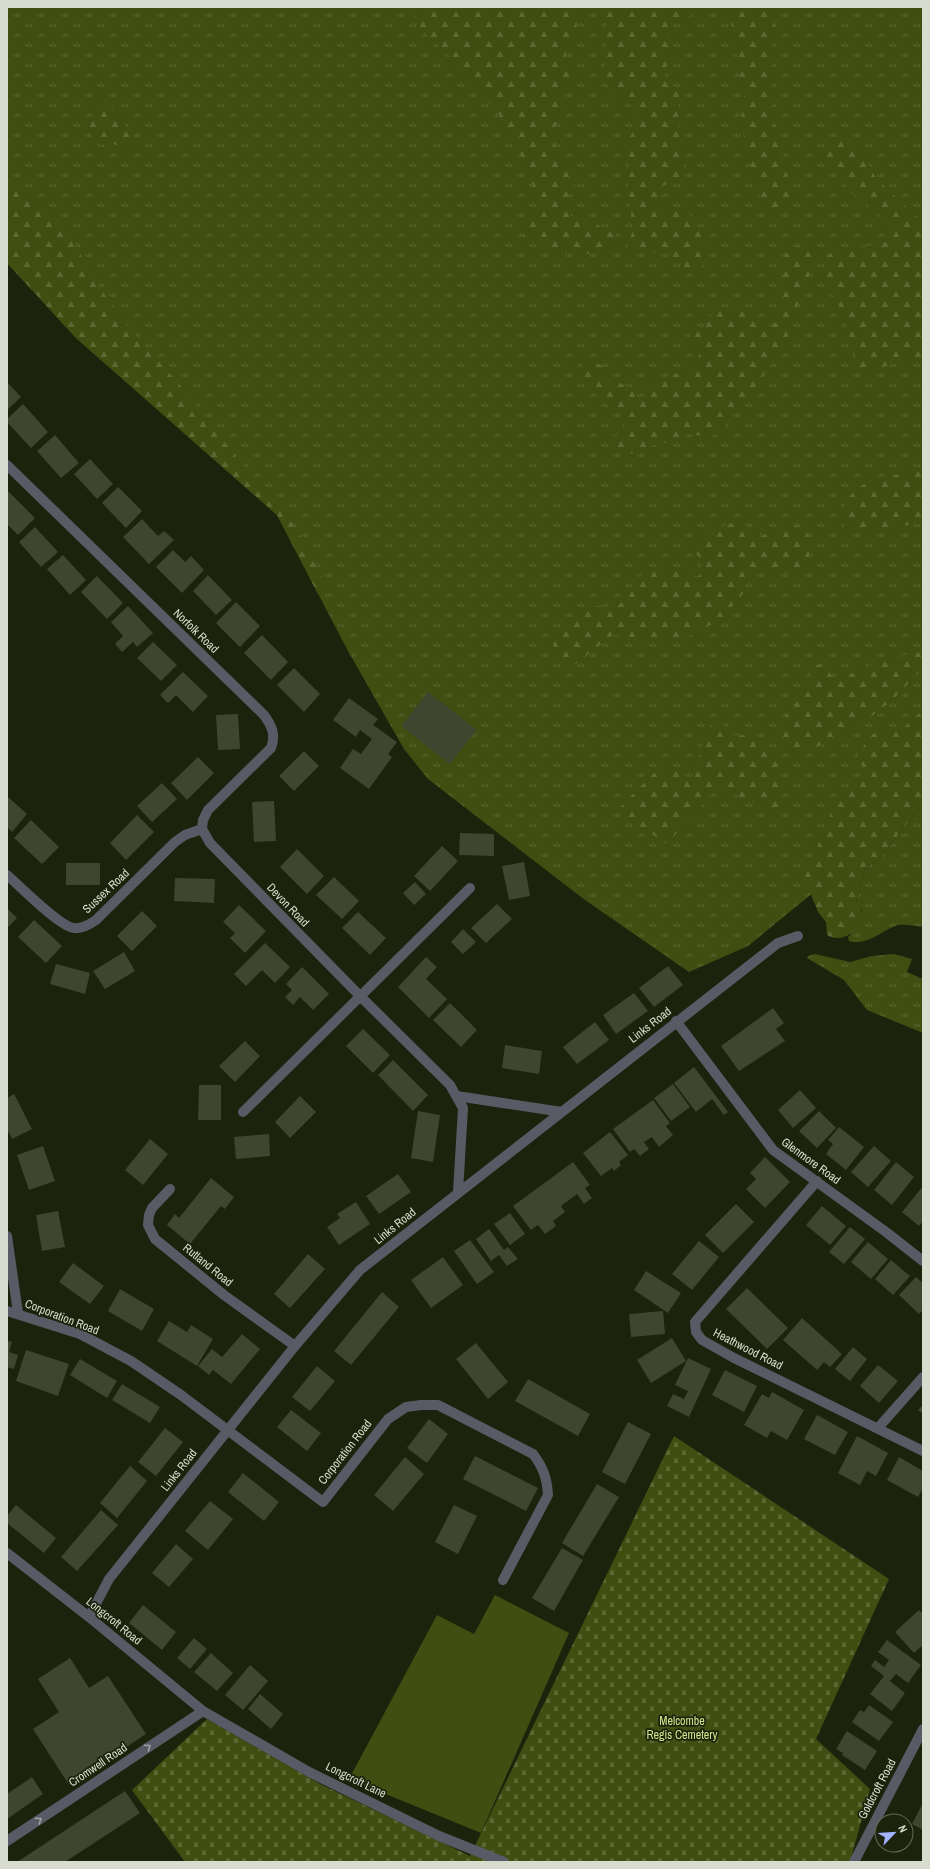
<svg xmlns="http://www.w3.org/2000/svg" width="930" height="1869" font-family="'Archivo Narrow',sans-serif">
  <defs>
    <pattern id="grass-tufts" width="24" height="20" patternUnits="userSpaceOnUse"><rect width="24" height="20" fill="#414e11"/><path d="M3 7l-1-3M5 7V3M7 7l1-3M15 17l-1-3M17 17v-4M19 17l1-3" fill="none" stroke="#5c6732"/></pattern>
    <pattern id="forest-firs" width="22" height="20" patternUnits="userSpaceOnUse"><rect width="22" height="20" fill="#414e11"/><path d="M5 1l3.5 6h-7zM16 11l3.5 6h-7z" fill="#5c6732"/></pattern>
    <pattern id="cemetery-stones" width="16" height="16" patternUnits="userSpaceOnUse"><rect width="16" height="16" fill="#414e11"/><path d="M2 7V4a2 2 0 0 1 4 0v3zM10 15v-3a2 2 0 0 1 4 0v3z" fill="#5c6732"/></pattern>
  </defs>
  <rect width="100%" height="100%" fill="#1c220b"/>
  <path fill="url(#grass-tufts)" d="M7,7H923V756L847,865L748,946L689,972L585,900L428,779L404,749L348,651L277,515L76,338L7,263Z
    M923,803V927C915,926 906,924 898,925C883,929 867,947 849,941L848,937L853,932L862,910L856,901L865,868L880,858Z
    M815,954L850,962L872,956L894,954L912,959L907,972L923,979V1033L867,1010L844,980L807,958L808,956Z"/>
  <path fill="url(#forest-firs)" d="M415,7H574L577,25L565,56L573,75L562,95L566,111L552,131L557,152L574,174L575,188L566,198L571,216L588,218L604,229L614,233L617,244L611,252L574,255L523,238L525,222L539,213L537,197L522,157L498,113L457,64L419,27L414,17Z
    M601,7H694L691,16L682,18L667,29L670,61L664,70L666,79L679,91L678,112L681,143L686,156L685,175L663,186L658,201L661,209L684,211L696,219L706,253L704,265L692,273L683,267L671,254L632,251L627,247L633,230L628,188L629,158L626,146L635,127L638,115L630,104C592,97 609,46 606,19C605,15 603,11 601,7Z
    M732,7H776L771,56L774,124L784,160L793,208L775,218L764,212L748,158L741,121L744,94L731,22Z
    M100,98H107L132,134L134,142L128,149L110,143L101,145C91,138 89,132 88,121L95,113Z
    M850,139L860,150L876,178L923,223V260L920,263L923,271V358L892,364L866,374L856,369C852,353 851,335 845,320C838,300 816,276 827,255C833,252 841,249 848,248C865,245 886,249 896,232L884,219L849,190L824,152L835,142Z
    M7,181L70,236L100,288L129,328L181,386L241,463L274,496L311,552L324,583L322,592L318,594L277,515L76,338L7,263Z
    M804,243L812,251L814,265L804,285L791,327L785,343L755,387L732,408L725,427L711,437L689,434L670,442L647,447L631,454L616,448L612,439L623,428V416L610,408L599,393L586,383L581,374L583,364L594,361L602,366L606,377L631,388L636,399L646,400V383L679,373L696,364L700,351L689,334L691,326L702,329L713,313L733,308L752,313L759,324L767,330L777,321L786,253Z
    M923,469V523L867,531L845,529C840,520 842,514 845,505C858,474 895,477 923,469Z
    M743,522L750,529L763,536C783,524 783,520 806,529L811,544L808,560L795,572L769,574L756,569L744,572L746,583L743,594L720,620L689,636L646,642L613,635L573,666C561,661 553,651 552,638L566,628L581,608L589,606L608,607L619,605L631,587L645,571L673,567L698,577C703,565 702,560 694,551C695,535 705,535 718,533L726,524Z
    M923,652C923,657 924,664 922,668C920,672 915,676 912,679C884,714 841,737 800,754L782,742L777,727L802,695L813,688L810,674L814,666L820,664L826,666L831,675L838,680C865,667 893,655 923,652Z
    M923,710V803L880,858L865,868L856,901C858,903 860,906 861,909C866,925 845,946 827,935L826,922L818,912L808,887L802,879V866C821,855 816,843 825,825C834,807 848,789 863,776L864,771L857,755L872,734L901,730Z
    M712,723L723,725L735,736L754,734L777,755C778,776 784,795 784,816L718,787L667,844L616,811L653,774L664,767L678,770L691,779L696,772L701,749Z"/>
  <path fill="url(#cemetery-stones)" d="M674,1436L889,1579L816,1739L870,1789L850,1862H185L132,1790L207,1719L320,1784L470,1856Z"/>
  <path fill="#414e11" d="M495,1595L569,1633L481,1833L349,1779L437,1615L474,1634Z"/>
  <path fill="#3f452e" d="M7,382L21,397L7,410Z
    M23,404L48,432L31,448L7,422V419Z
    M55,435L79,463L61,478L37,451Z
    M90,459L113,484L97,499L74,474Z
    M118,487L142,511L126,528L102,503Z
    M8,491L35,518L18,535L7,524Z
    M142,519L158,536L164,531L174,540L149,564L123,537Z
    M35,527L58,552L41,567L19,542Z
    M173,550L185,562L191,556L204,570L182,593L156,567Z
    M63,555L86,580L70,595L47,569Z
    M208,575L232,600L216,615L193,591Z
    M97,576L123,603L107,619L81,592Z
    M236,602L260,626L240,647L216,623Z
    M128,606L153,633L137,647L133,642L122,652L115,644L123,636L111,622Z
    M262,635L288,662L271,680L244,653Z
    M153,642L177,665L161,681L137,658Z
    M294,668L320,694L304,712L277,685Z
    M183,672L208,696L193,712L176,695L168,703L160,695Z
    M428,692L477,730L450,764L401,726Z
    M349,698L378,719L373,725L397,742L388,754L392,757L369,789L340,768L353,749L361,754L372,739L360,730L356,737L333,720Z
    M238,714L240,749L218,750L216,715Z
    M304,751L319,766L294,791L279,776Z
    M198,757L214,773L187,800L171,783Z
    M162,783L177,799L152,822L137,806Z
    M7,796L27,814L12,832L7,827Z
    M274,801L276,841L254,842L252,802Z
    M137,815L154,832L126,860L110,843Z
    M31,820L59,847L42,864L14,838Z
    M460,833L494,834V856L459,855Z
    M442,846L458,861L430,891L414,876Z
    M297,849L324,876L307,894L280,867Z
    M524,862L530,896L509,900L502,866Z
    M66,863H100V885H66Z
    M334,877L359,901L342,919L316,895Z
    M175,878L215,879L214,903L174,901Z
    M415,882L426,894L414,905L403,893Z
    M497,904L512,919L486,943L471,928Z
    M239,905L266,931L245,953L230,938L235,933L223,922Z
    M7,908L17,918L7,928Z
    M142,911L157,926L132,951L117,936Z
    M358,912L386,938L370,955L342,928Z
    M34,920L62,946L46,963L18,937Z
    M463,929L476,942L463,954L451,942Z
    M265,943L290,967L275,983L262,970L246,986L234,974Z
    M124,952L135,971L105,989L93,971Z
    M426,957L437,967L426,979L447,999L429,1018L398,987Z
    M56,964L90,973L85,994L50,984Z
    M668,966L683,985L654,1007L639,988Z
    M302,967L329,994L313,1010L300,997L293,1005L285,997L292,990L286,984Z
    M634,993L648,1011L616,1034L603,1015Z
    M450,1003L477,1030L461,1047L433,1020Z
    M773,1008L784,1023L776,1029L785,1041L739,1071L721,1046Z
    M595,1022L609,1040L577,1064L563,1047Z
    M363,1029L390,1055L373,1073L346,1046Z
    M245,1041L260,1056L235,1082L219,1066Z
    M505,1045L542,1051L539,1074L502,1068Z
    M393,1060L428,1095L413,1111L378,1075Z
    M694,1067L728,1112L724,1115L712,1099L696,1112L674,1083Z
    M673,1084L690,1107L671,1121L654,1098Z
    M199,1085H221V1120H198Z
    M800,1090L816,1108L793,1128L778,1110Z
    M14,1094L32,1129L12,1139L7,1129V1098Z
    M300,1096L316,1112L290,1138L275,1122Z
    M653,1100L670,1123L666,1126L673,1135L659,1147L652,1137L644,1142L649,1149L640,1156L634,1149L630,1152L613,1129Z
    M418,1111L440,1115L433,1162L411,1158Z
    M819,1111L836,1128L817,1148L799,1131Z
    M839,1127L864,1147L846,1170L826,1154L833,1144L828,1140Z
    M610,1132L628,1155L619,1162L621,1165L614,1171L612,1168L601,1176L583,1153Z
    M269,1134L270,1156L236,1159L234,1137Z
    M150,1139L168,1154L143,1185L125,1170Z
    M43,1146L55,1181L29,1190L17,1155Z
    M874,1146L891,1161L868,1187L851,1172Z
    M765,1157L790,1182L765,1208L746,1189L756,1179L750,1173Z
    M573,1162L590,1185L585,1188L592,1198L584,1204L577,1194L561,1206L565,1212L553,1221L556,1226L545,1234L538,1225L531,1230L513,1206Z
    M896,1162L914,1177L892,1205L874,1190Z
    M398,1174L411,1192L379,1214L366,1196Z
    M211,1178L234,1197L225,1209L221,1206L190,1244L167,1225L175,1214L179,1218Z
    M923,1186V1221L919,1226L902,1212Z
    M356,1202L370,1224L339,1245L327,1227L340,1218L337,1214Z
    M736,1204L754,1222L723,1253L705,1235Z
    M822,1206L846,1226L830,1245L806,1225Z
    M58,1211L65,1247L42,1251L36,1215Z
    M510,1213L525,1234L510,1245L494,1224Z
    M850,1227L865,1239L844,1264L829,1252Z
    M489,1229L504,1250L508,1247L518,1259L507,1266L499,1255L491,1261L476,1239Z
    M470,1240L494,1272L477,1284L454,1251Z
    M699,1241L719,1257L692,1290L672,1274Z
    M868,1242L888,1259L871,1279L851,1262Z
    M308,1254L325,1269L290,1308L274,1294Z
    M443,1257L463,1285L431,1308L411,1280Z
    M891,1260L910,1276L893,1295L875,1279Z
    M73,1263L104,1286L90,1304L59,1282Z
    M646,1271L681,1293L668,1313L634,1290Z
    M916,1277L923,1283V1310L919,1314L899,1295Z
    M747,1288L788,1328L767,1349L726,1309Z
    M120,1289L154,1309L142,1331L108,1311Z
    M382,1292L399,1307L351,1365L334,1351Z
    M663,1311L665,1334L631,1337L629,1314Z
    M802,1318L842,1354L830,1367L824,1362L817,1370L783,1340Z
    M169,1321L187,1332L191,1325L213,1339L197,1366L157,1341Z
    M242,1334L260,1349L231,1384L213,1370L209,1375L198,1366L212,1349L222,1357Z
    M672,1338L686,1361L651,1383L637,1360Z
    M7,1341L12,1342L9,1352L18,1355L14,1369L7,1367Z
    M476,1343L508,1382L488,1399L456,1359Z
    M853,1347L867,1359L850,1381L835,1369Z
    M26,1350L69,1364L58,1396L16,1381Z
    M688,1358L711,1369L689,1417L667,1406L673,1394L684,1399L688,1391L675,1385Z
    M80,1359L117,1381L107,1398L70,1375Z
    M878,1365L898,1381L879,1403L860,1386Z
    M317,1366L335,1381L310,1411L292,1397Z
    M725,1370L757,1386L744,1412L712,1395Z
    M528,1379L590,1414L578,1436L515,1401Z
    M122,1384L160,1407L150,1423L112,1400Z
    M772,1392L804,1410L787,1440L771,1431L767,1438L744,1425L762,1394L769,1398Z
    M923,1405V1414L918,1410Z
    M291,1410L321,1433L307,1451L277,1427Z
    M817,1415L848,1432L835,1455L804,1439Z
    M429,1419L448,1434L427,1463L407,1448Z
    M628,1422L651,1434L625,1484L602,1472Z
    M165,1428L183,1442L156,1476L138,1462Z
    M857,1436L888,1453L876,1476L867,1471L860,1485L838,1473Z
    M475,1456L538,1488L526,1511L463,1479Z
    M405,1457L424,1474L393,1511L374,1495Z
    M899,1457L923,1471V1488L918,1497L887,1480Z
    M130,1466L147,1481L117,1518L100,1503Z
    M243,1473L279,1502L264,1521L228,1492Z
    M597,1484L619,1497L583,1556L562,1543Z
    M210,1501L233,1519L208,1550L185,1531Z
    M16,1505L56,1538L44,1553L7,1523V1516Z
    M454,1505L477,1516L458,1554L435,1542Z
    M101,1510L118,1525L77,1571L61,1557Z
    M176,1544L193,1559L169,1587L152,1573Z
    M562,1548L583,1560L554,1611L532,1598Z
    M143,1605L176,1632L162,1650L129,1623Z
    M919,1610L923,1614V1645L914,1653L895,1632Z
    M194,1638L207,1649L190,1669L177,1658Z
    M887,1640L921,1665L908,1683L896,1674L890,1681L905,1693L892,1711L870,1694L884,1676L871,1666L875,1660L884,1667L889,1660L878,1652Z
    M211,1653L233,1673L217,1691L194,1672Z
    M70,1658L89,1688L108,1676L146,1734L69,1785L33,1729L59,1712L38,1679Z
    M250,1665L268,1681L243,1710L225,1695Z
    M260,1694L283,1714L271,1729L248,1709Z
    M869,1705L893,1722L879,1741L852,1722L860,1710L864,1712Z
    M847,1731L877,1751L865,1770L842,1755L843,1753L836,1749Z
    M32,1777L43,1794L7,1819V1794Z
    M125,1791L140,1813L65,1862H17Z
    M923,1803V1830L912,1824Z"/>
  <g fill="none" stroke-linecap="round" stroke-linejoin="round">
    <path stroke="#585a65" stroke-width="10" d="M7,465L264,715C272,726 276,735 271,748L208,810L203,820L202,829
      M202,829L210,843L360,996L450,1085L463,1108L458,1192
      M7,875C22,888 53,920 70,927C79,931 89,925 96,920L175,842L185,835L202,829
      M676,1021L773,1150L886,1232L923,1261
      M457,1096L562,1112
      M243,1112L470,888
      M817,1181L695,1322L696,1332L702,1340L734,1358L923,1451
      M170,1189L152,1208L149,1215L148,1225L155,1239L224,1295L295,1346
      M7,1236L18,1313
      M7,1311L80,1334L131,1361L181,1395L323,1502L388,1419L406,1407L421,1405H438L533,1454C543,1467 547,1478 548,1495L503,1580
      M878,1428L923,1377
      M7,1553L89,1617L203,1711L309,1772L439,1836L504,1862
      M89,1617L109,1579L295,1346L360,1270L778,943L798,936
      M7,1841L203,1711
      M854,1862L923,1729"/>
  </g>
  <defs><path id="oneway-chevron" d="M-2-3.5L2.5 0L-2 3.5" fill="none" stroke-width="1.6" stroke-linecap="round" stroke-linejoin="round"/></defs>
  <g stroke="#9ea29f">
    <use href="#oneway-chevron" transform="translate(148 1747) rotate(-34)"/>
    <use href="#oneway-chevron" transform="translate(39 1820) rotate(-34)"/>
  </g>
  <g text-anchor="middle" stroke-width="3.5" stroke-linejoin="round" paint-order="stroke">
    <g font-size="12" fill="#d8dcce" stroke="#1c220b">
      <text transform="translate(196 631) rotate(44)" y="4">Norfolk Road</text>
      <text transform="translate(106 891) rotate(-43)" y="4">Sussex Road</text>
      <text transform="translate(288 905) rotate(46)" y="4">Devon Road</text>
      <text transform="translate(650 1025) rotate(-38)" y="4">Links Road</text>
      <text transform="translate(811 1161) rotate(36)" y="4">Glenmore Road</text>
      <text transform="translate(395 1226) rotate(-39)" y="4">Links Road</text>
      <text transform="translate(208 1265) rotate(39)" y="4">Rutland Road</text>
      <text transform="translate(62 1317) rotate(21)" y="4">Corporation Road</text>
      <text transform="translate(748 1349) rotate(27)" y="4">Heathwood Road</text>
      <text transform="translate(345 1452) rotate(-52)" y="4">Corporation Road</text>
      <text transform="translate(179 1470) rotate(-52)" y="4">Links Road</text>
      <text transform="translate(114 1621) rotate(39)" y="4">Longcroft Road</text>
      <text transform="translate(98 1765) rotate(-34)" y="4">Cromwell Road</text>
      <text transform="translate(356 1780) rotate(26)" y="4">Longcroft Lane</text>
      <text transform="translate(877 1789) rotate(-62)" y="4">Goldcroft Road</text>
    </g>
    <g font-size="12" fill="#cee68b" stroke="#1c220b">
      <text x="682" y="1725">Melcombe<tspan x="682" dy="14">Regis Cemetery</tspan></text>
    </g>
  </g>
  <rect width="930" height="1869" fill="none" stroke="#d8dcce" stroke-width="16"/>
  <g transform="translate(894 1833) rotate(65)"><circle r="19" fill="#1c220b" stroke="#676c59"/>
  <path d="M0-3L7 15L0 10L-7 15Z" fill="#a3b2fd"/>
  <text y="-6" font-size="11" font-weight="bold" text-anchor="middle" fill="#d8dcce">N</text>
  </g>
</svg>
